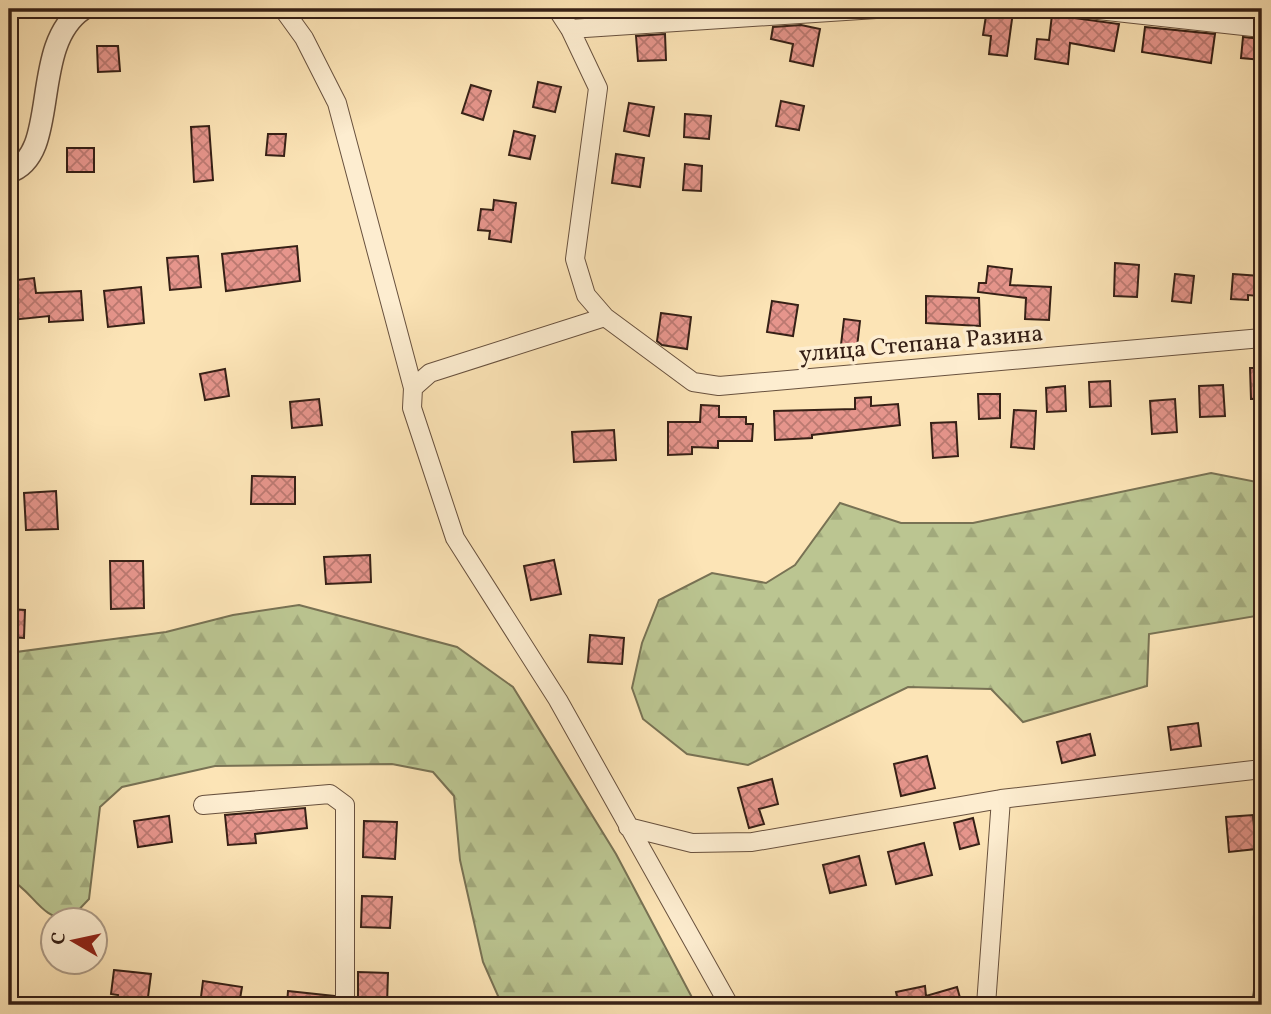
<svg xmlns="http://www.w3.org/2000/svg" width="1271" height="1014" font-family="Vollkorn,serif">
  <defs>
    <pattern id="forest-firs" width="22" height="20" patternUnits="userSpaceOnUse" patternTransform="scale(1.75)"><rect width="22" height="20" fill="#bbc591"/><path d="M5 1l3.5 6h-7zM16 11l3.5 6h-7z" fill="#a1a97c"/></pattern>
    <pattern id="building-cross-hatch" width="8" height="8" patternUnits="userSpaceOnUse" patternTransform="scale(1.75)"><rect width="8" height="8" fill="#e6958c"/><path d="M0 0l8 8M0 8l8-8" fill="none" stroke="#bb7971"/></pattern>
  </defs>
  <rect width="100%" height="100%" fill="#fce4b6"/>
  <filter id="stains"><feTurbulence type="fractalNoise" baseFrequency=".00286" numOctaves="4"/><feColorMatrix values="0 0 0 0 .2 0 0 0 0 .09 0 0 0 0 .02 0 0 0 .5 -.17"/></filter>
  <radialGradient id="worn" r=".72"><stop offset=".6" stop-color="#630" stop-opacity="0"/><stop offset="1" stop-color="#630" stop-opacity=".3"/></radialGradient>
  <path fill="url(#forest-firs)" stroke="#787254" stroke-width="2" d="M1211,473L1262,483V615L1149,634L1147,686L1023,722L991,689L908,687L748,765L687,754L643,719L632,688L642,643L659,600L712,573L766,583L795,565L840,503L901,523H973Z
    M299,605L457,647L513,687L616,854L696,1005H502L483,962L460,860L454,796L433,772L392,764L215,766L122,787L100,807L89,899L70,919C40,920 33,890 9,879V653L166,632L233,615Z
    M1262,908V1005H1250C1260,984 1253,940 1254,914Z"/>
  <path fill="url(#building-cross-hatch)" stroke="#362016" stroke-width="2" d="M987,9L1013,12L1007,56L989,54L991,36L983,35Z
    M1052,15L1119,24L1114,51L1070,43L1068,64L1035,59L1037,39L1049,40Z
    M801,25L820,29L813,66L790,61L793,44L771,39L773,27Z
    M1145,27L1215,34L1211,63L1142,52Z
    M665,34L666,60L638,61L636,36Z
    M1243,37L1262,39V60L1241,58Z
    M97,46H118L120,71L98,72Z
    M538,82L561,87L555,112L533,107Z
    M471,85L491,91L483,120L462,113Z
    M781,101L804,106L799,130L776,126Z
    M629,103L654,107L649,136L624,131Z
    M685,114L711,116L709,139L684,137Z
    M209,126L213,180L194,182L191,127Z
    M514,131L535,136L530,159L509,155Z
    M268,134H286L284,156L266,155Z
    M67,148H94V172H67Z
    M616,154L644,158L640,187L612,183Z
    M685,164L702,166L701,191L683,190Z
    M494,200L516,203L511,242L489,239L490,231L478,230L481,209L493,210Z
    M297,246L300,281L226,291L222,254Z
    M198,256L201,287L170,290L167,258Z
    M1115,263L1139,265L1137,297L1114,296Z
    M988,266L1012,269L1010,285L1051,287L1049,320L1025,319L1026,298L978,292L979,283H986Z
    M1175,274L1194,276L1191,303L1172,301Z
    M1233,274L1260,276L1258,296L1248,295V300L1231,299Z
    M34,278L36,293L81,291L83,320L49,322V316L11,320L9,281Z
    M141,287L144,323L108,327L104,291Z
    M926,296L979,298L980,326L926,323Z
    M772,301L798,305L793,336L767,332Z
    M661,313L691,317L687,349L662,345L657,341Z
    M844,319L860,321L857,347L841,345Z
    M1250,368H1262V399H1251Z
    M225,369L229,396L205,400L200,374Z
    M1110,381L1111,406L1090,407L1089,382Z
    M1223,385L1225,416L1200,417L1199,386Z
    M1065,386L1066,411L1047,412L1046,388Z
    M978,394H1000V418L979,419Z
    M871,397V406L898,404L900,425L812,435V438L775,440L774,411L855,409V398Z
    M319,399L322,425L292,428L290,402Z
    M1175,399L1177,432L1152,434L1150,401Z
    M701,405L719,406V417H746V424H753L752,441H718V448L692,447V454L668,455V422H700Z
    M1014,410L1036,411L1034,449L1011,447Z
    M956,422L958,456L933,458L931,423Z
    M614,430L616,460L574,462L572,432Z
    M252,476L295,477V504H251Z
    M56,491L58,529L26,530L24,493Z
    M370,555L371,582L326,584L324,557Z
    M554,560L561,594L531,600L524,566Z
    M110,561H143L144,608L111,609Z
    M9,609L25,610L24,638L9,637Z
    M590,635L624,638L622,664L588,662Z
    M1198,723L1201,746L1171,750L1168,727Z
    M1090,734L1095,755L1062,763L1057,742Z
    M927,756L935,788L901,796L894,764Z
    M772,779L778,804L759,809L764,824L749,828L738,788Z
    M305,808L307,828L255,834L256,843L228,845L225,815Z
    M1253,815L1256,849L1229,852L1226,817Z
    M169,816L172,842L138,847L134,821Z
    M973,818L979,844L960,849L954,823Z
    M364,821L397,822L395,859L363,857Z
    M924,843L932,875L896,884L888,852Z
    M859,856L866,885L830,893L823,865Z
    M362,896L392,897L390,928L361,927Z
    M114,970L151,974L147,1005L117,1003L118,995L111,994Z
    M358,972L388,973L387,1005H358Z
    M203,981L242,987L239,1005H200Z
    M925,986L926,996L957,987L962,1005H899L896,992Z
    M288,991L334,996V1005H287Z"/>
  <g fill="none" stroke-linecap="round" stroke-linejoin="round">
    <defs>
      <path id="minor" d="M283,9L304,38L337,103L413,388
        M557,9L570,29L598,88L575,259L586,295L605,317L693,382L719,386L1262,338
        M1089,9L1262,28
        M570,29L876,9
        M605,317L430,373L413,388L412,408L455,538L558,700L729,1005
        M203,805L330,794L345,805V1005
        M628,827L692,843L752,842L1001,799L1262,769
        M986,1005L1001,799"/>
      <path id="tertiary" d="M9,172C62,155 28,46 83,9"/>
    </defs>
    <use href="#minor" stroke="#68513e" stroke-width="20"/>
    <use href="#tertiary" stroke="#68513e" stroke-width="24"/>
    <use href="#minor" stroke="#fdedd0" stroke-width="18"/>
    <use href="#tertiary" stroke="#fdedd0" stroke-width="21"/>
  </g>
  <g text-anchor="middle" stroke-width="7" stroke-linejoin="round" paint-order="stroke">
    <g font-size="24" fill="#362016" stroke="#fdedd0">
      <text transform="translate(921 343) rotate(-5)" y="8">улица Степана Разина</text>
    </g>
  </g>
  <rect width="1271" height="1014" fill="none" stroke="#fce4b6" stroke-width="35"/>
  <rect x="10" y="10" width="1250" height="993" fill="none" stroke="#362016" stroke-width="3.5"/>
  <rect x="18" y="18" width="1236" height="979" fill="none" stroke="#362016" stroke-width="2"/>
  <g transform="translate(74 941) rotate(279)"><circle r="33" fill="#fdedd0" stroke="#ad9b86" stroke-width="2"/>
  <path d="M0-5L12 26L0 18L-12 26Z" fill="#8f2418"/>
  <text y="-10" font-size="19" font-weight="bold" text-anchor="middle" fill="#362016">С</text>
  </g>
  <rect width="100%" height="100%" filter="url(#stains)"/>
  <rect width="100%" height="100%" fill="url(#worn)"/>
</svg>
